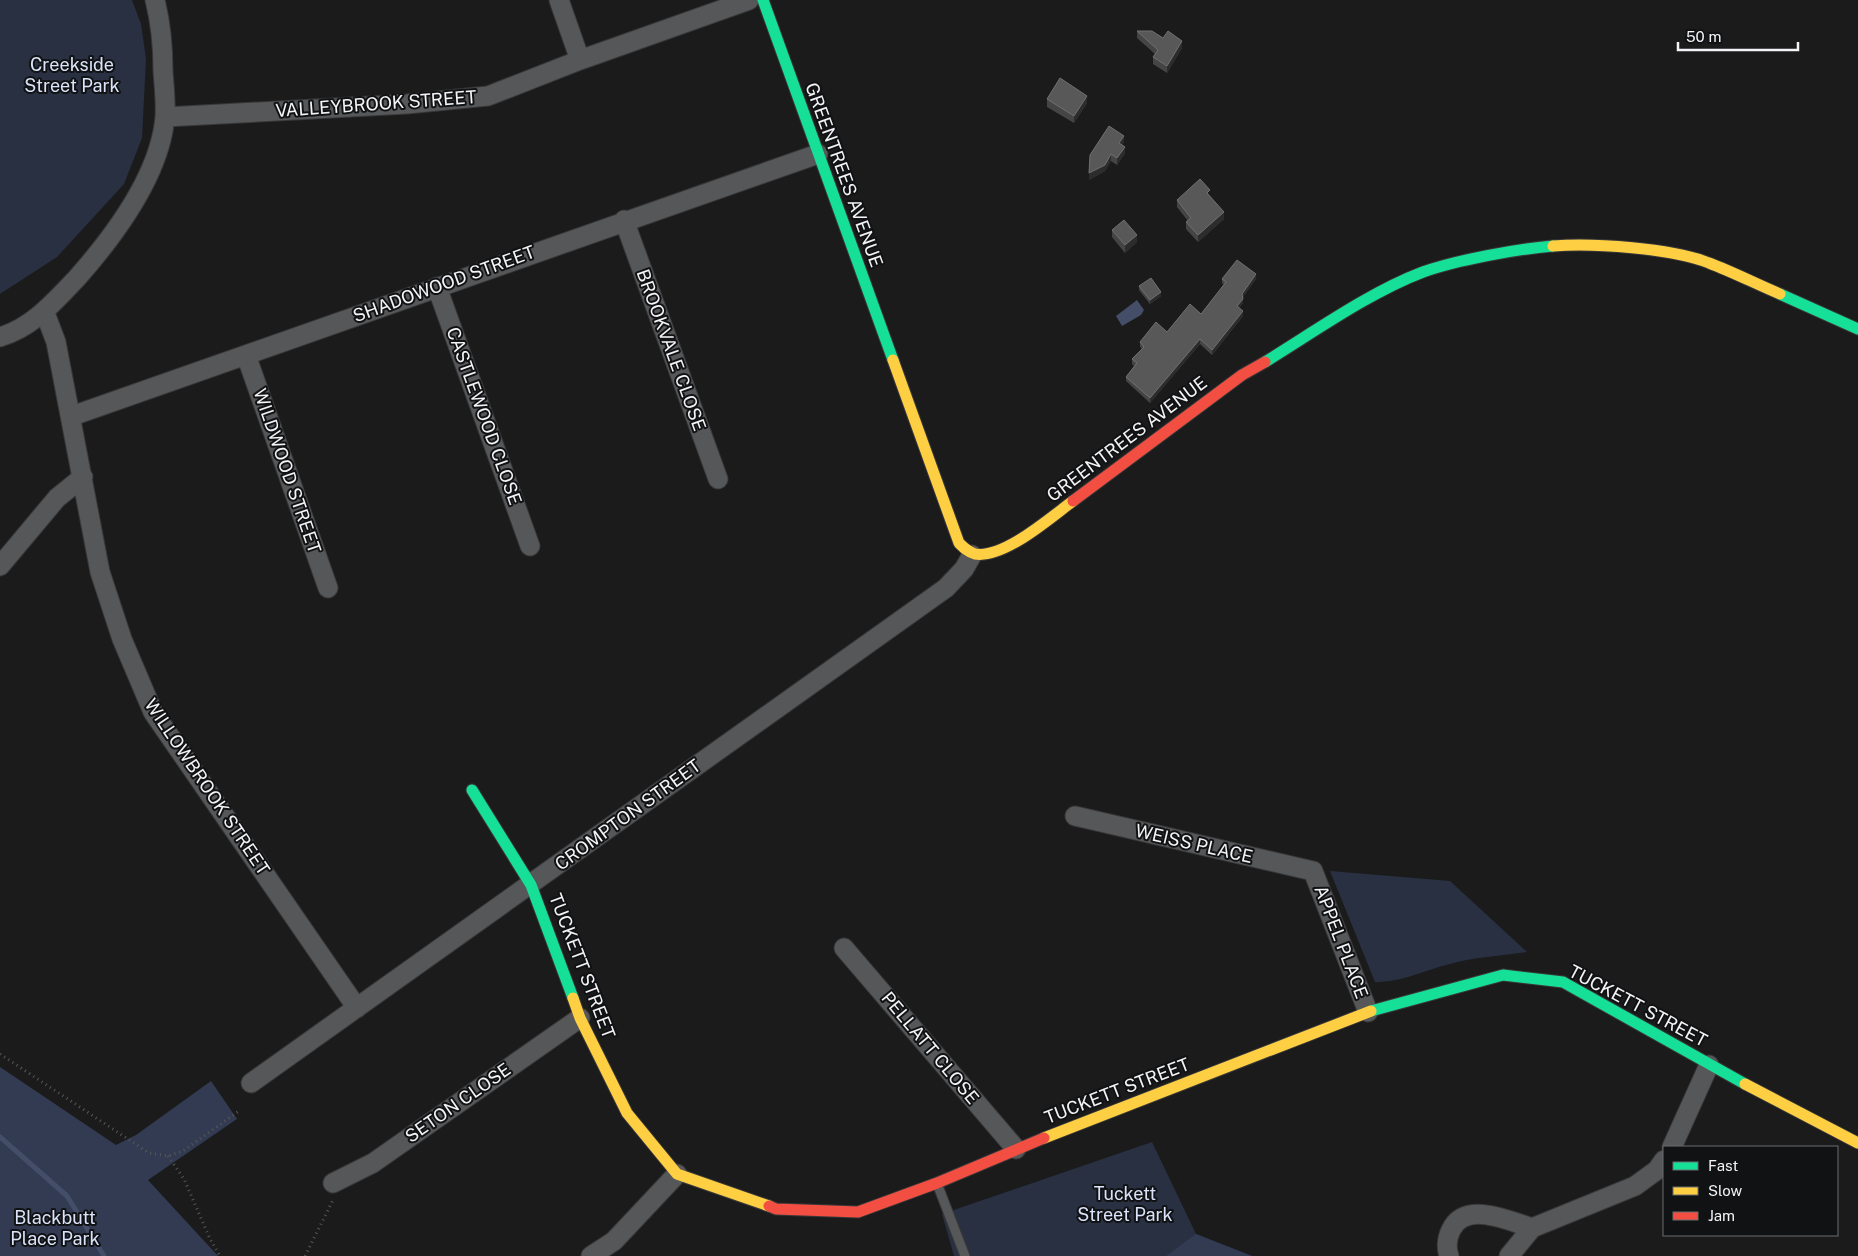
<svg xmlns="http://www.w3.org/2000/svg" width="1858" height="1256" font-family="'Public Sans',sans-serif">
  <rect width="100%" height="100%" fill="#1b1b1c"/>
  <path fill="#283042" d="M0,0H132L141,24L146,59L142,138L124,184L57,257L0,294Z
    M1330,871L1450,881L1527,952C1499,956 1472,957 1446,965C1420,972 1402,982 1375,982Z
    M1152,1142L1196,1234L1252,1256H954L942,1214Z"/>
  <path fill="#323b52" d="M0,1067L116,1145L136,1135L211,1081L237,1119L148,1180L218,1256H0Z
    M1196,1234L1252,1256H1166Z"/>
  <path fill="#444e68" d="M1137,300L1144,310L1141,315L1122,326L1116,316Z"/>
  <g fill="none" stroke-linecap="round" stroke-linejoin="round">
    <path stroke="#444e68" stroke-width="5" d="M0,1137L67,1196L104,1256"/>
    <defs>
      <path id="lane" d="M938,1186L965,1256"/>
      <path id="street" d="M559,0L580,60
        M165,117L407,104L488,96L580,60L749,0
        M624,220L718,479
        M437,287L530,546
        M45,313L56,342L100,572L122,639L153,712L357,1008
        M0,337C33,327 54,302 77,278C115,235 160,175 165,117C166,102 164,86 163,71C163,46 161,24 155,0
        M246,355L328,588
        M72,416L818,154
        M0,566L57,498L83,477
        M1075,816L1313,871L1368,1012
        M844,948L1016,1149
        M251,1083L946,588L964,569L972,555
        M1672,1147L1709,1065
        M333,1183L373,1163L580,1018
        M591,1256L614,1241L677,1174
        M1449,1256C1446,1247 1447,1238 1451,1230C1465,1200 1510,1221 1532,1228
        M1509,1256L1532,1228L1635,1186L1657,1170L1664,1160"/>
      <path id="fast" d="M763,0L893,360
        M1780,294L1858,329
        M1265,362C1314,332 1370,292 1423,272C1457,260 1517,249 1553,246
        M472,790L531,885L573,998
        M1371,1011L1503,975L1563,982L1745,1084"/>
      <path id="slow" d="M1553,246C1593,243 1672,248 1709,263C1733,272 1756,284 1780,294
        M893,360L959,543C964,548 968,552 975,554C1004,559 1051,517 1073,501
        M573,998L580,1018L627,1113L677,1174L769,1206
        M1745,1084L1858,1143
        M1044,1138L1371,1011"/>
      <path id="jam" d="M1073,501L1242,375L1265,362
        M769,1206L776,1209L858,1212L937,1183L1044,1138"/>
    </defs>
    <use href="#lane" stroke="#383839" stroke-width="11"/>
    <use href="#street" stroke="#383839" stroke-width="21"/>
    <use href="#fast" stroke="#383839" stroke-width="13"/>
    <use href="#slow" stroke="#383839" stroke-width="13"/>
    <use href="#jam" stroke="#383839" stroke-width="13"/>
    <path stroke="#575859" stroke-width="3" stroke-dasharray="1 4" stroke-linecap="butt" d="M0,1054L149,1153L168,1156L183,1151L239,1111
      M168,1156L184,1179L210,1239L220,1256
      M305,1256L334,1198"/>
    <use href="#lane" stroke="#565758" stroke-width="9"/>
    <use href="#street" stroke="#565758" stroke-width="19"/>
    <use href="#fast" stroke="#16e098" stroke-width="11"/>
    <use href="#slow" stroke="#ffcf43" stroke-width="11"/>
    <use href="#jam" stroke="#f24e42" stroke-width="11"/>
  </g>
  <path fill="#454545" d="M1137,31L1163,38L1182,48L1167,73L1153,64V57L1155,54L1137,38Z
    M1047,99L1087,103L1074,123L1047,107Z
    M1109,126L1124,142L1122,145L1125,153L1117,165L1111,161L1105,171L1089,180Z
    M1210,196L1224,219L1198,242L1186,229V222L1188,221L1177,207V200Z
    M1112,230L1137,242L1125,253L1112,237Z
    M1222,279H1256L1242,298L1243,303L1239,308L1243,316L1212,355L1200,344L1150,403L1126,381V377L1134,366L1132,364V359L1142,349L1140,347V342L1167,332L1201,314L1224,285L1222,283Z
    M1139,286L1161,296L1150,304L1139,290Z"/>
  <path fill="#2c2c2d" d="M1182,41V48L1167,73V66Z
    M1087,96V103L1074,123V116Z
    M1124,136V142L1119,150V143Z
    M1125,147V153L1117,165V158Z
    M1111,154V161L1105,171L1089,180V173Z
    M1224,212V219L1198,242V235Z
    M1137,235V242L1125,253V245Z
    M1256,274V279L1242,299V294Z
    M1161,292V296L1150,304V300Z
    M1243,299V303L1237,311V306Z
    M1243,311V316L1212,355V350Z
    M1200,339V344L1150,403V398Z"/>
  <path fill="#585858" stroke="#707071" d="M1137,31H1152L1163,38L1168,31L1182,41L1167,66L1153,57L1158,50Z
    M1060,78L1087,96L1074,116L1047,99Z
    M1109,126L1124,136L1119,143L1125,147L1117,158L1111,154L1105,165L1089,173L1090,155Z
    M1200,179L1210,190L1207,193L1224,212L1198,235L1186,222L1191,218L1177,200Z
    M1124,220L1137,235L1125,245L1112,230Z
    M1237,260L1256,274L1242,294L1243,299L1237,306L1243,311L1212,350L1200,339L1150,398L1126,377L1137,363L1132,359L1144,347L1140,342L1156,322L1167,332L1190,304L1201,314L1226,282L1222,279Z
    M1151,278L1161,292L1150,300L1139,286Z"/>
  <g text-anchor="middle" stroke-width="4" stroke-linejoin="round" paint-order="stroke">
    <g font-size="18" fill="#dae3f9" stroke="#111214">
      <text x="72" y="71">Creekside<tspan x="72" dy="21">Street Park</tspan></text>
      <text x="1125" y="1200">Tuckett<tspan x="1125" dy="21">Street Park</tspan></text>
      <text x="55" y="1224">Blackbutt<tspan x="55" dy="21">Place Park</tspan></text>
    </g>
    <g font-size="18" fill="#f4f4f6" stroke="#111214">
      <text transform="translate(376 104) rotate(-4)" y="6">VALLEYBROOK STREET</text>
      <text transform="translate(844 175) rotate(70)" y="6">GREENTREES AVENUE</text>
      <text transform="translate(444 284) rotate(-20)" y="6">SHADOWOOD STREET</text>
      <text transform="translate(671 350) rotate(70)" y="6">BROOKVALE CLOSE</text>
      <text transform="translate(484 416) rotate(70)" y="6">CASTLEWOOD CLOSE</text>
      <text transform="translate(1127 439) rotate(-37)" y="6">GREENTREES AVENUE</text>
      <text transform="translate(287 471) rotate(71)" y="6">WILDWOOD STREET</text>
      <text transform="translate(207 787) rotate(56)" y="6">WILLOWBROOK STREET</text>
      <text transform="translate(628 815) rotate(-36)" y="6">CROMPTON STREET</text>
      <text transform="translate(1194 844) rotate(13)" y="6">WEISS PLACE</text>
      <text transform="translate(1341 942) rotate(69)" y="6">APPEL PLACE</text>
      <text transform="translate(582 966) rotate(69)" y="6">TUCKETT STREET</text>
      <text transform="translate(1638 1006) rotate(28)" y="6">TUCKETT STREET</text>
      <text transform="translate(930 1048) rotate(50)" y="6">PELLATT CLOSE</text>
      <text transform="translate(1117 1091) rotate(-21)" y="6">TUCKETT STREET</text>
      <text transform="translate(458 1103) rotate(-35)" y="6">SETON CLOSE</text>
    </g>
  </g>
  <rect x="1663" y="1146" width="175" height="90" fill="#111214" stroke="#6c6c6e"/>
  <rect x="1673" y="1162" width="25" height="8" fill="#16e098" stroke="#6c6c6e"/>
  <text x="1708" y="1171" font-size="15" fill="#f4f4f6">Fast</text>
  <rect x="1673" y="1187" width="25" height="8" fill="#ffcf43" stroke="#6c6c6e"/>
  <text x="1708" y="1196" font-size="15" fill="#f4f4f6">Slow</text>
  <rect x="1673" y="1212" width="25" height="8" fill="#f24e42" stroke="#6c6c6e"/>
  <text x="1708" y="1221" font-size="15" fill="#f4f4f6">Jam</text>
  <path d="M1678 42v8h120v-8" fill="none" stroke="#f4f4f6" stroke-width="2.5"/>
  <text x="1686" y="42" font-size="15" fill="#f4f4f6" stroke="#111214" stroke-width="4" paint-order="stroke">50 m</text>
</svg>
